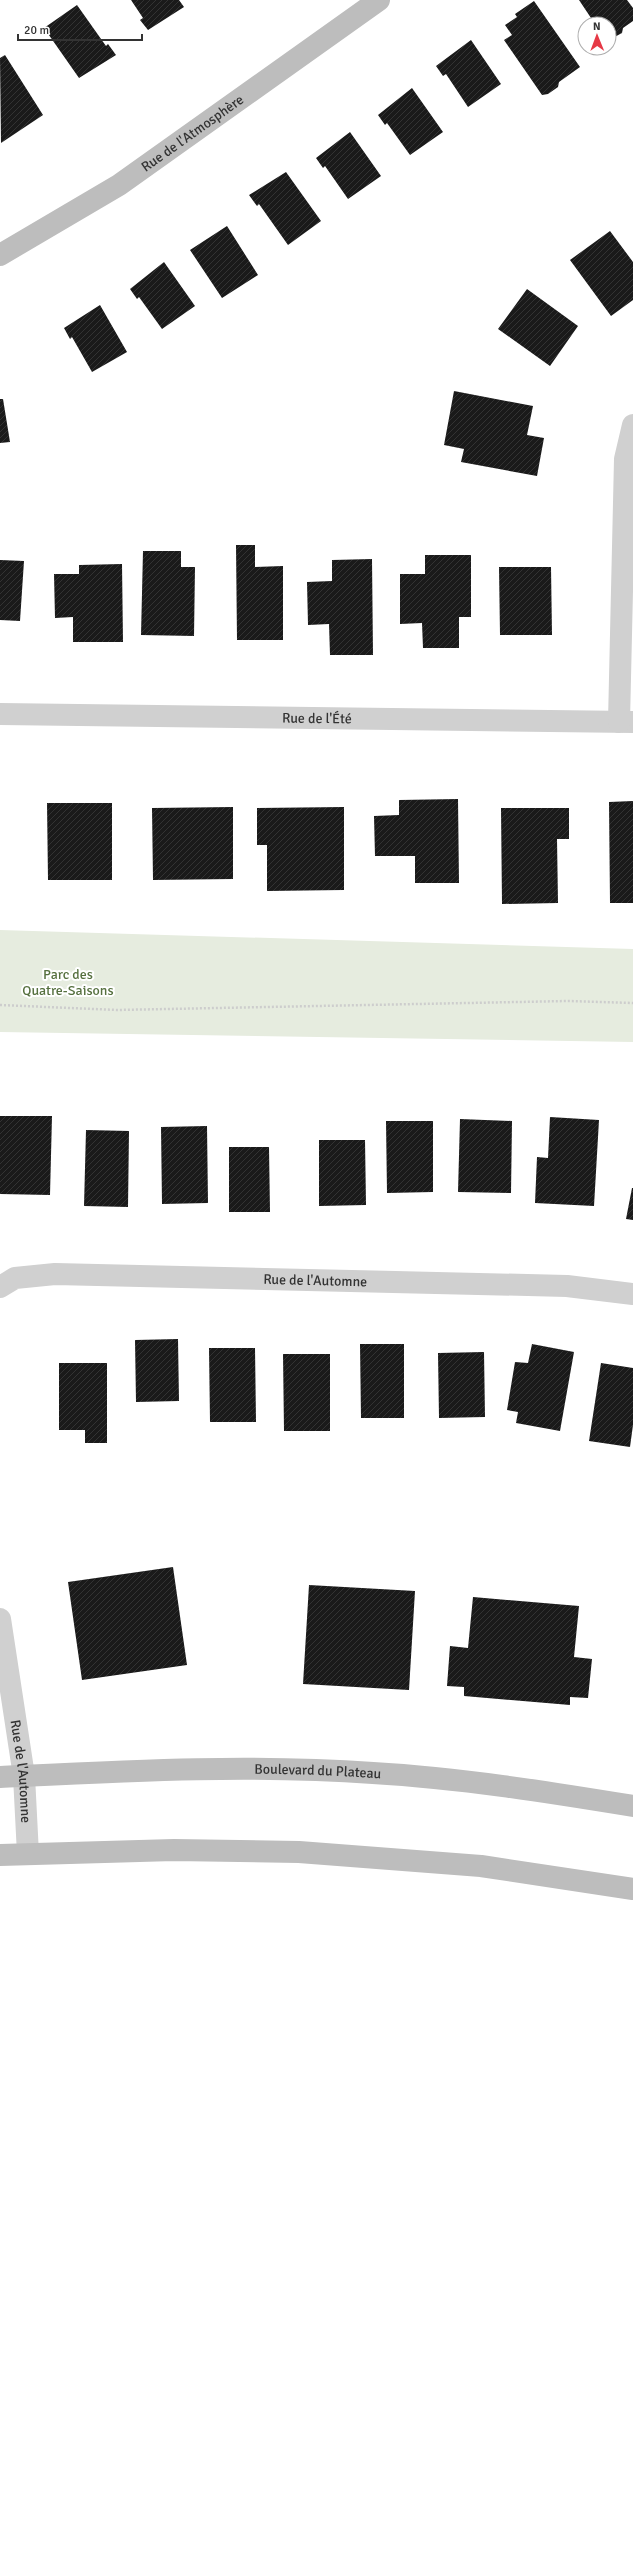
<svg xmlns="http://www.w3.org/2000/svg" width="633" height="2553" font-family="Signika,sans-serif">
  <defs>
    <pattern id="building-hatch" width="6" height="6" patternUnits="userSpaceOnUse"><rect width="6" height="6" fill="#1a1a1a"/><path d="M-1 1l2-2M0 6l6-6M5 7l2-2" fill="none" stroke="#333"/></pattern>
  </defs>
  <rect width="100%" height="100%" fill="#fff"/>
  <path fill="#e6ecdf" d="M0,930L633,949V1042L0,1032Z"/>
  <path fill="url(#building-hatch)" d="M131,0H179L184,7L148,30L140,20L143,18Z
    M579,0H627L633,8V21L623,28L622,33L609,40V24H595Z
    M534,1L580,67L559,82L558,87L548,94L542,95L504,40L512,35L505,25L517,17L515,14Z
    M77,5L106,46L108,44L116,55L79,78L44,28Z
    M471,40L501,84L468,107L446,74L443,76L436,66Z
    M5,55L43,115L1,143L0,58Z
    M412,88L443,132L410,155L387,123L385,125L378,115Z
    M350,132L381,176L348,199L325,166L323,168L316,158Z
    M286,172L321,221L288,245L259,204L257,206L249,195Z
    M227,226L258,275L222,298L190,250Z
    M610,231L633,262V300L611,316L570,260Z
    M164,262L195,306L162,329L139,297L137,299L130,289Z
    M527,289L578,326L550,366L498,329Z
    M100,305L127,352L92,372L72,337L70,339L64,328Z
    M454,391L533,406L527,435L544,438L537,476L461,462L464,449L444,445Z
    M0,399H3L10,442L0,443Z
    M236,545H255V567L283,566V640H237Z
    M143,551H181V567H195L194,636L141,635Z
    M425,555H471V617H459V648H423L422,623L400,624V574H425Z
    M372,559L373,655H330L329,624L308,625L307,582L332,581V560Z
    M0,560L24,561L20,621L0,620Z
    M122,564L123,642H73V617L55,618L54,574H79V565Z
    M499,567H551L552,635H500Z
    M458,799L459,883H415V856H375L374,816L399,815V800Z
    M633,801V903H610L609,802Z
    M47,803H112V880H48Z
    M233,807V879L153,880L152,808Z
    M344,807V890L267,891V845H257V808Z
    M501,808H569V839H557L558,903L502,904Z
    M0,1116H52L50,1195L0,1194Z
    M550,1117L599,1120L594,1206L535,1203L537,1157L548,1158Z
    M460,1119L512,1121L511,1193L458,1192Z
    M386,1121H433V1192L387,1193Z
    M207,1126L208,1203L162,1204L161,1127Z
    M86,1130L129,1131L128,1207L84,1206Z
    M319,1140H365L366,1205L319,1206Z
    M229,1147H269L270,1212H229Z
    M632,1188H633V1220L626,1219Z
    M178,1339L179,1401L136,1402L135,1340Z
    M360,1344H404V1418H361Z
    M532,1344L574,1352L560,1431L516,1423L518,1412L507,1410L515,1362L528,1363Z
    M209,1348H255L256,1422H210Z
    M484,1352L485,1417L439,1418L438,1353Z
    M283,1354H330V1431H284Z
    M59,1363H107V1443H85V1430H59Z
    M601,1363L633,1368V1425L630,1447L589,1441Z
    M173,1567L187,1665L82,1680L68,1582Z
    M309,1585L415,1591L409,1690L303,1684Z
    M473,1597L579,1606L574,1657L592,1659L588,1698L570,1697V1705L464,1696V1687L447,1686L450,1646L468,1648Z"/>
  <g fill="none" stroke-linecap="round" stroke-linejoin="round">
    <path stroke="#cdcdcd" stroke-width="2.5" stroke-dasharray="2 2" stroke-linecap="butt" d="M0,1005L117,1010L568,1001L633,1003"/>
    <g stroke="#d0d0d0" stroke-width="22">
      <path id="s1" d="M0,714L633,722"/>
      <path d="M619,722L625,459L633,425"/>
      <path id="s2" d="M0,1287L15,1278L55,1274L567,1286L633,1294"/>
      <path id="s3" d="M0,1619L24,1776L28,1854"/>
    </g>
    <g stroke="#bdbdbd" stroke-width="22">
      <path id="s4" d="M0,255L119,185L379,0"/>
      <path id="s5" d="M0,1777C124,1771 249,1764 373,1773C460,1778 547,1792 633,1806"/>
      <path d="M0,1855L174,1850L299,1852L481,1866L633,1889"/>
    </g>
  </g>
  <g text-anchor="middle" stroke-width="4" stroke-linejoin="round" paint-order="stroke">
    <g font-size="14" fill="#333" stroke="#fff">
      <text dy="5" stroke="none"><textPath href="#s4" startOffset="228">Rue de l'Atmosphère</textPath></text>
      <text dy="5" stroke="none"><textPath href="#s1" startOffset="317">Rue de l'Été</textPath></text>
      <text dy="5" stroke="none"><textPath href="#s2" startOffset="318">Rue de l'Automne</textPath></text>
      <text dy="5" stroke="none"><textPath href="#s3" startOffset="154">Rue de l'Automne</textPath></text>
      <text dy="5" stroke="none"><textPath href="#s5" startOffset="318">Boulevard du Plateau</textPath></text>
    </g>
    <g font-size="14" fill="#56703f" stroke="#fff">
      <text x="68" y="979">Parc des<tspan x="68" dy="16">Quatre-Saisons</tspan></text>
    </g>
  </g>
  <g transform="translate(597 36) rotate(359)"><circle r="19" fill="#ffffff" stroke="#adadad"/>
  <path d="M0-3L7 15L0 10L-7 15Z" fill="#e63946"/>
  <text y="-6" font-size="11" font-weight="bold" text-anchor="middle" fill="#333333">N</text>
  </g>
  <path d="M18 34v6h124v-6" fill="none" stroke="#333333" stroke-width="2"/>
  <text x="24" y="34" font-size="12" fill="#333333" stroke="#ffffff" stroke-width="3" paint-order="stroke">20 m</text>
</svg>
